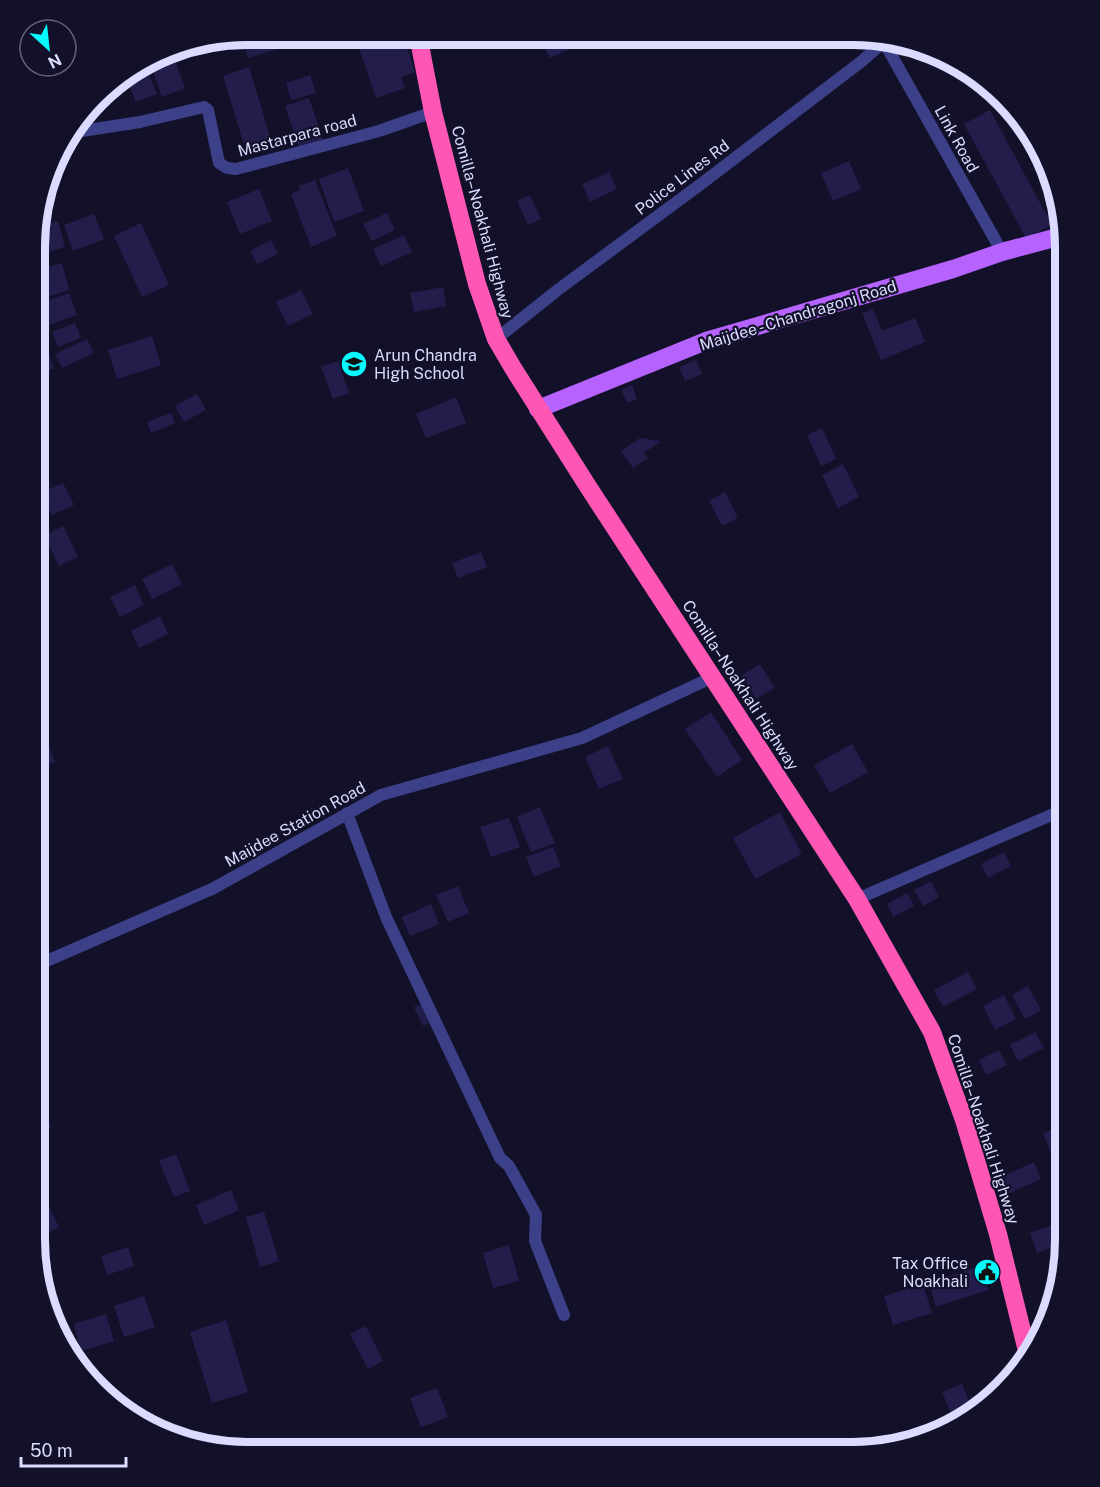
<svg xmlns="http://www.w3.org/2000/svg" width="1100" height="1487" font-family="'Public Sans',sans-serif">
  <rect width="100%" height="100%" fill="#13112a"/>
  <path fill="#221d4b" d="M247,34L279,35L283,47L248,58L241,35Z
    M378,35H403L415,72L401,77L405,88L376,98L357,42Z
    M559,35L598,36L550,58L542,43Z
    M825,36H848L829,45Z
    M175,61L185,88L162,97L152,69Z
    M249,67L271,140L245,148L223,76Z
    M148,72L157,94L136,102L127,80Z
    M310,75L316,93L291,100L286,83Z
    M116,82L121,96L107,101L104,91L107,87Z
    M99,97L104,111L85,118L84,115Z
    M309,98L323,140L299,148L285,106Z
    M990,110L1052,225L1026,238L964,124Z
    M849,161L861,189L833,201L821,173Z
    M348,168L364,211L334,222L319,179Z
    M609,172L617,189L590,202L582,184Z
    M315,180L337,236L311,247L291,194L300,190L299,186Z
    M259,189L272,221L240,234L227,202Z
    M530,195L541,219L528,225L517,201Z
    M387,213L395,230L372,241L363,224Z
    M94,214L104,239L73,251L64,225Z
    M58,221L65,247L36,256V228Z
    M141,223L169,285L142,297L114,236Z
    M404,235L412,252L381,266L373,249Z
    M271,240L278,254L257,264L250,251Z
    M62,263L69,290L40,299L36,287V271Z
    M443,287L446,306L414,312L410,293Z
    M301,290L313,314L288,326L276,302Z
    M69,293L77,315L46,326L38,304Z
    M873,309L882,331L915,318L925,342L881,360L862,313Z
    M36,322L44,341L36,345Z
    M75,323L81,338L58,347L52,332Z
    M152,336L161,365L117,379L108,350Z
    M87,339L94,353L62,368L55,354Z
    M46,347L54,368L42,373L36,358V350Z
    M696,360L702,374L685,381L679,367Z
    M338,361L349,393L333,399L321,367Z
    M632,385L637,399L627,403L621,390Z
    M197,394L206,410L184,422L175,406Z
    M456,397L466,423L426,438L416,414Z
    M171,413L175,423L151,433L147,422Z
    M822,428L836,459L821,466L807,435Z
    M640,438L661,441L644,453L648,458L633,468L621,451Z
    M843,464L859,497L838,508L822,475Z
    M63,483L74,505L52,515L41,493Z
    M725,492L738,518L722,526L709,501Z
    M63,526L78,557L59,566L44,536Z
    M481,552L487,567L458,578L452,563Z
    M172,564L182,584L152,599L142,579Z
    M135,585L144,605L120,617L110,597Z
    M160,616L168,634L139,648L131,631Z
    M760,664L775,688L756,699L742,675Z
    M711,712L742,760L717,777L685,729Z
    M42,729L55,762L38,768L35,761V731Z
    M852,744L868,772L830,793L814,765Z
    M608,746L623,779L599,789L585,757Z
    M540,807L555,843L531,852L517,817Z
    M780,812L802,854L755,879L733,838Z
    M509,818L520,847L491,857L480,827Z
    M553,847L561,866L534,877L526,857Z
    M1004,852L1011,866L988,878L981,864Z
    M931,881L939,897L923,906L914,890Z
    M458,886L469,913L448,922L436,895Z
    M907,893L914,906L893,917L887,904Z
    M431,904L439,924L410,936L402,917Z
    M968,972L977,989L943,1007L934,990Z
    M1028,986L1041,1010L1025,1019L1012,995Z
    M1004,995L1016,1019L995,1030L983,1006Z
    M427,1002L435,1021L423,1026L414,1007Z
    M1035,1032L1044,1048L1018,1061L1010,1045Z
    M999,1050L1007,1065L986,1075L979,1060Z
    M42,1108L51,1127L35,1134V1112Z
    M1053,1129L1063,1149L1052,1154L1043,1134Z
    M176,1154L190,1191L174,1197L159,1161Z
    M1034,1162L1041,1179L1008,1194L1001,1177Z
    M231,1190L239,1210L204,1225L196,1205Z
    M48,1205L59,1227L42,1236L35,1220V1212Z
    M264,1212L279,1261L260,1267L246,1217Z
    M1065,1221V1243L1037,1253L1030,1233Z
    M509,1245L519,1281L493,1288L483,1253Z
    M128,1247L134,1266L107,1275L101,1256Z
    M980,1266L988,1290L936,1307L929,1283Z
    M923,1284L932,1313L893,1325L884,1296Z
    M144,1296L155,1327L124,1337L114,1306Z
    M106,1314L114,1341L81,1351L74,1324Z
    M226,1320L248,1392L212,1403L190,1332Z
    M366,1326L383,1361L368,1369L350,1334Z
    M962,1384L972,1409L955,1423L942,1392Z
    M437,1388L448,1417L421,1427L410,1398Z"/>
  <g fill="none" stroke-linecap="round" stroke-linejoin="round">
    <path stroke="#3c4088" stroke-width="12" d="M884,42L1002,252
      M69,133L140,122L204,107L208,110L219,163L227,168L236,169L379,131L433,112
      M496,339L559,289L701,184L862,61L887,39
      M347,813L386,917L500,1158L509,1166L536,1215L535,1241L564,1315
      M857,899L1065,809
      M35,966L212,889L381,795L582,738L713,677"/>
    <path stroke="#b662fe" stroke-width="18" d="M538,409L706,341L953,269L1002,252L1054,238L1063,234"/>
    <path stroke="#fe56b5" stroke-width="18" d="M418,35L433,112L477,284L496,339L513,368L587,485L857,899L932,1032L964,1120L998,1234L1029,1359"/>
  </g>
  <defs>
    <symbol id="school-disc" viewBox="-11 -11 22 22"><circle r="9.5" fill="#07fafd" stroke="#13112a"/><path d="M0-5L7-2L0 1L-7-2ZM-4 1L0 2.5L4 1V4Q0 6-4 4Z" fill="#111"/></symbol>
    <symbol id="civic-disc" viewBox="-11 -11 22 22"><circle r="9.5" fill="#07fafd" stroke="#13112a"/><path d="M-.6-6.5H3V-4.5H.6V-3L4-1V1h2V6H-6V1h2V-1L-.6-3ZM-1.2 2.5V6h2.4V2.5Z" fill="#111"/></symbol>
  </defs>
  <g fill-rule="evenodd">
    <use href="#school-disc" x="339" y="349" width="30" height="30"/>
    <use href="#civic-disc" x="972" y="1257" width="30" height="30"/>
  </g>
  <g text-anchor="middle" stroke-width="4.5" stroke-linejoin="round" paint-order="stroke">
    <g font-size="16" fill="#dbdaff" stroke="#13112a">
      <text transform="translate(297 135) rotate(-15)" y="6">Mastarpara road</text>
      <text transform="translate(957 139) rotate(61)" y="6">Link Road</text>
      <text transform="translate(682 177) rotate(-37)" y="6">Police Lines Rd</text>
      <text transform="translate(483 222) rotate(75)" y="6">Comilla–Noakhali Highway</text>
      <text transform="translate(798 315) rotate(-17)" y="6">Maijdee - Chandragonj Road</text>
      <text transform="translate(741 685) rotate(57)" y="6">Comilla–Noakhali Highway</text>
      <text transform="translate(295 824) rotate(-29)" y="6">Maijdee Station Road</text>
      <text transform="translate(984 1129) rotate(72)" y="6">Comilla–Noakhali Highway</text>
    </g>
    <g font-size="16" fill="#dbdaff" stroke="#13112a" text-anchor="start">
      <text x="374" y="361">Arun Chandra<tspan x="374" dy="18">High School</tspan></text>
      <text x="968" y="1269" text-anchor="end">Tax Office<tspan x="968" dy="18">Noakhali</tspan></text>
    </g>
  </g>
  <path d="M0 0H1100V1487H0ZM247 45H853A202 202 0 0 1 1055 247V1240A202 202 0 0 1 853 1442H247A202 202 0 0 1 45 1240V247A202 202 0 0 1 247 45Z" fill="#13112a" fill-rule="evenodd"/>
  <path fill="none" stroke="#dbdaff" stroke-width="8" d="M247 45H853A202 202 0 0 1 1055 247V1240A202 202 0 0 1 853 1442H247A202 202 0 0 1 45 1240V247A202 202 0 0 1 247 45Z"/>
  <g transform="translate(48 48) rotate(153)"><circle r="28" fill="#13112a" stroke="#63617f" stroke-width="1.5"/>
  <path d="M0-4.5L10 22L0 15L-10 22Z" fill="#07fafd"/>
  <text y="-9" font-size="16" font-weight="bold" text-anchor="middle" fill="#dbdaff">N</text>
  </g>
  <path d="M21 1457v9h105v-9" fill="none" stroke="#dbdaff" stroke-width="3"/>
  <text x="30" y="1457" font-size="18" fill="#dbdaff" stroke="#13112a" stroke-width="4.5" paint-order="stroke">50 m</text>
</svg>
